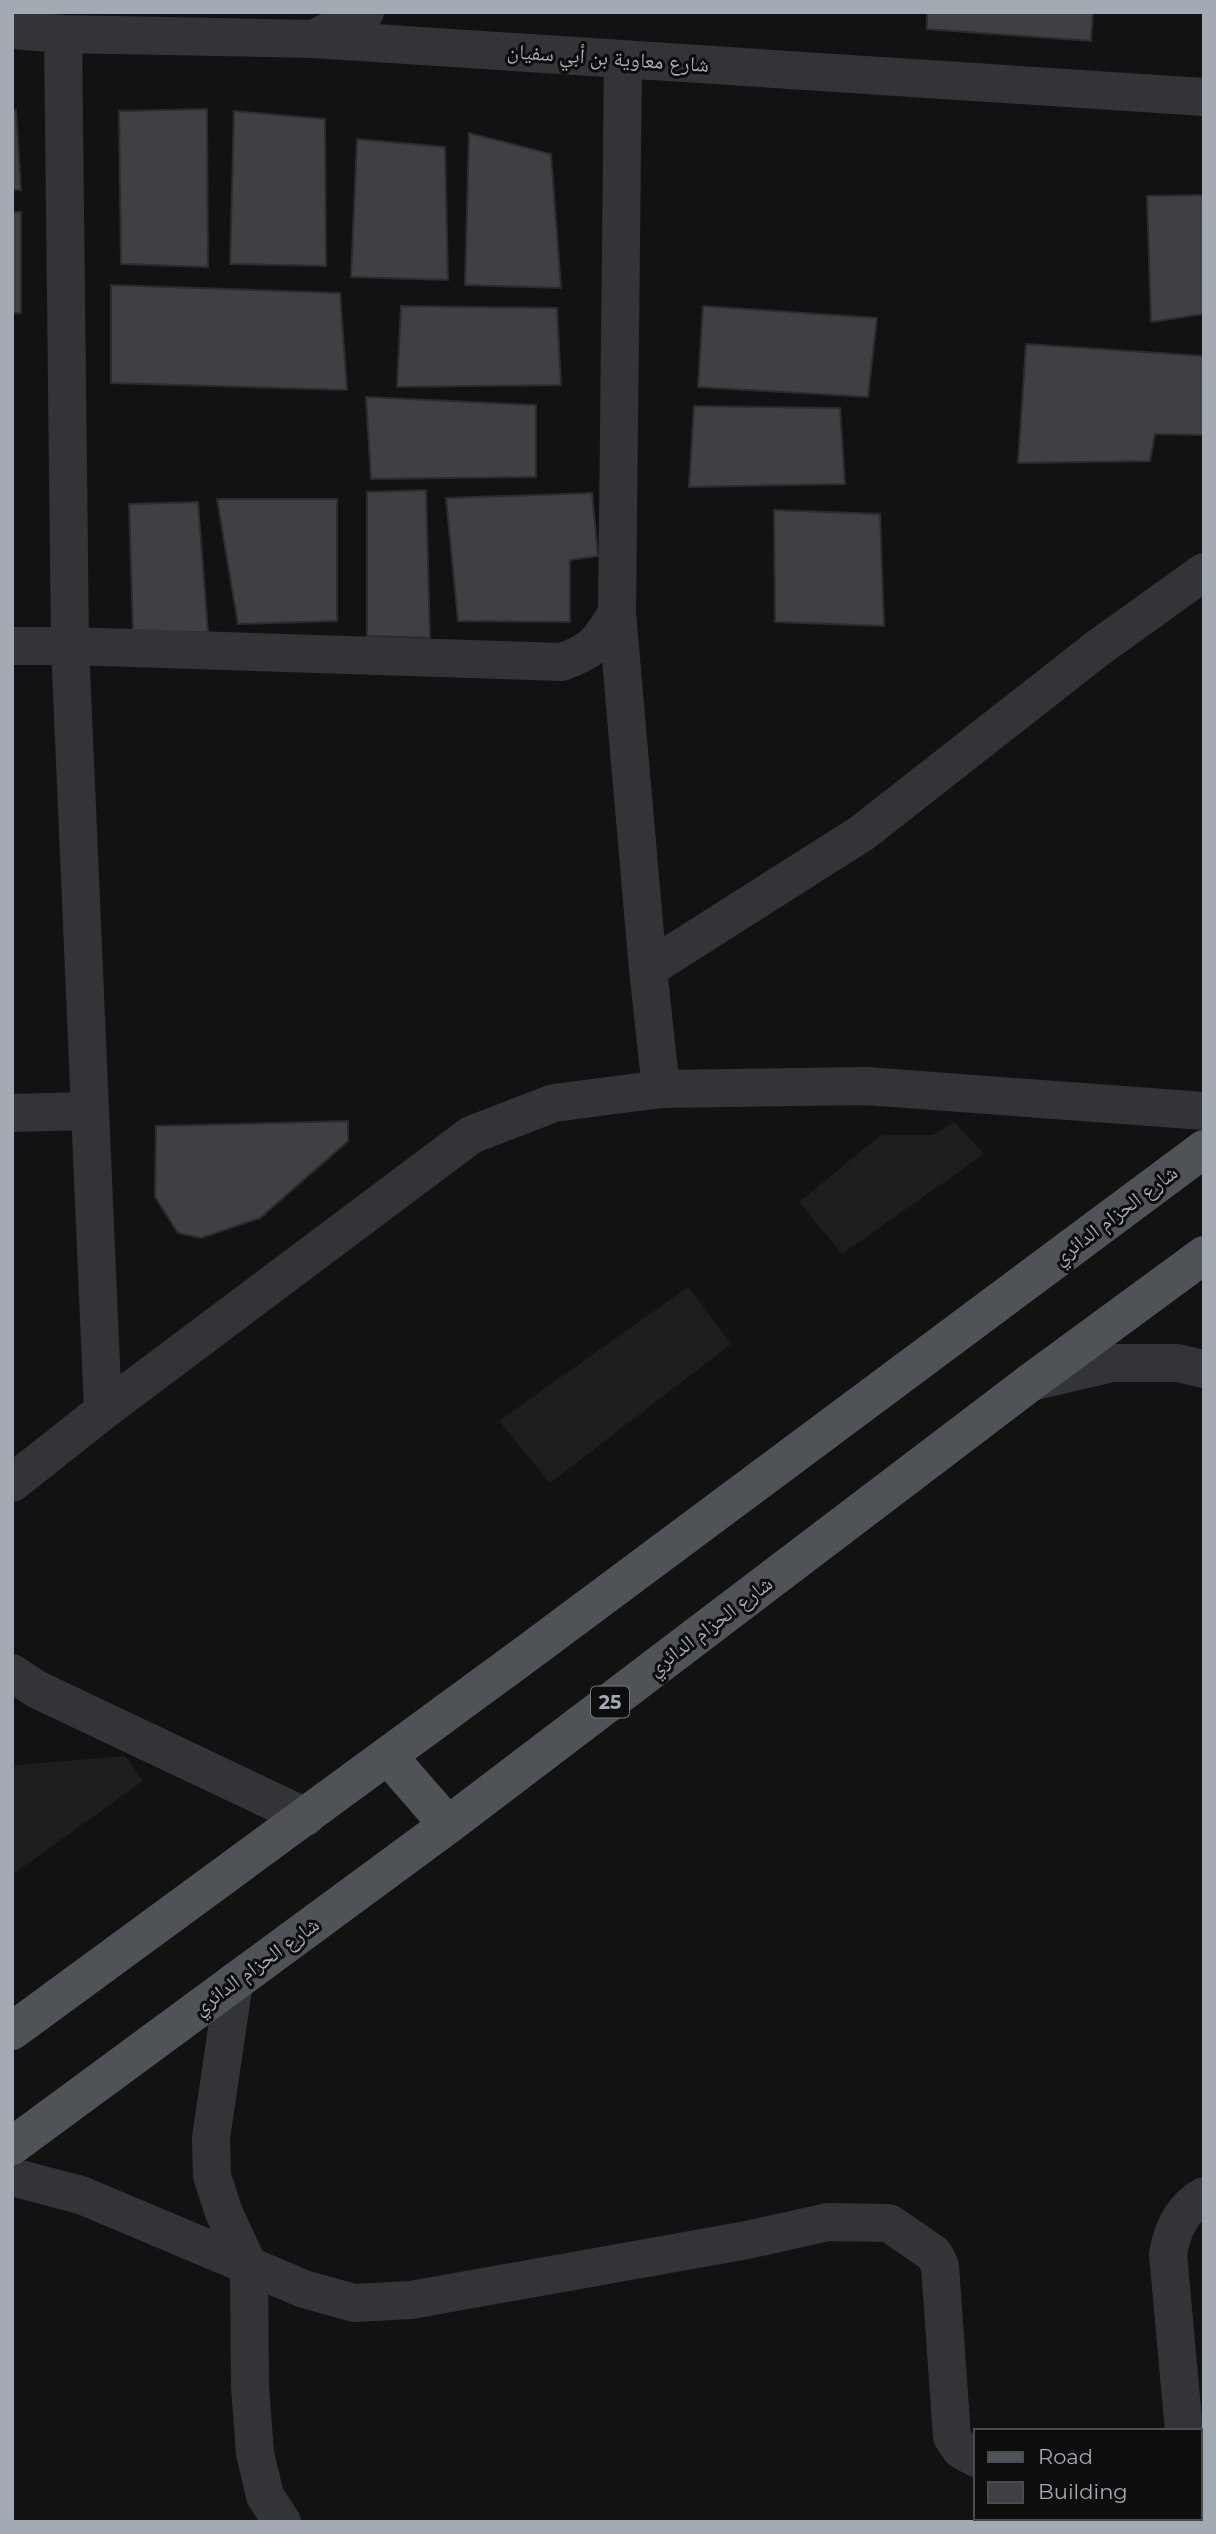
<svg xmlns="http://www.w3.org/2000/svg" width="1216" height="2534" font-family="Montserrat,'Noto Naskh Arabic',sans-serif">
  <rect width="100%" height="100%" fill="#121213"/>
  <path fill="#1e1e20" d="M954,1122L984,1154L842,1254L799,1202L881,1135H933Z
    M688,1287L731,1344L550,1483L499,1421Z
    M125,1756L143,1781L12,1875V1768L17,1765Z"/>
  <path fill="#3e4043" stroke="#2c2c2f" stroke-width="2" d="M927,12H1093L1091,41L927,29Z
    M207,109L208,267L121,264L119,111Z
    M12,110H16L21,190H12Z
    M234,111L325,119L326,266L230,264Z
    M469,133L551,154L561,288L465,285Z
    M357,139L445,147L448,280L351,277Z
    M1204,195V314L1151,322L1147,196Z
    M12,212H21V313H12Z
    M111,285L340,293L347,390L111,383Z
    M401,306L557,308L561,385L397,387Z
    M703,306L877,318L868,397L698,387Z
    M1026,344L1204,356V435L1155,434L1150,461L1018,463Z
    M366,397L536,405V477L371,479Z
    M694,406L840,408L845,484L689,487Z
    M426,490L430,638L367,636V492Z
    M592,493L598,556L570,560V622L458,621L446,498Z
    M217,499H337V621L238,624Z
    M198,502L208,632H133L129,504Z
    M774,510L880,514L884,626L775,622Z
    M348,1121V1141L260,1218L201,1238L178,1233L155,1197L156,1126Z"/>
  <g fill="none" stroke-linecap="round" stroke-linejoin="round">
    <path stroke="#333438" stroke-width="38" d="M12,30L63,34L314,39L1204,97
      M63,34L70,646L103,1411
      M314,39L365,12
      M617,613L648,969L661,1089
      M12,646H70L562,662C595,650 599,642 617,613L623,59
      M648,969L862,833L1098,648L1204,572
      M12,1113L90,1111
      M1031,1382L1112,1363H1177L1204,1369
      M12,1483L103,1411L471,1135L554,1103L661,1089L866,1086L1204,1111
      M12,1673L36,1689L306,1817
      M234,1982L211,2138L212,2176L224,2213L249,2267L250,2387L255,2453L265,2496L282,2522
      M12,2177L81,2195L304,2289L354,2303L411,2300L747,2240L828,2222L889,2223L934,2254L940,2266L952,2437L961,2450L976,2458
      M1184,2431L1168,2254C1172,2230 1181,2209 1204,2196"/>
    <path stroke="#4f5257" stroke-width="38" d="M388,1756L448,1825
      M12,2031L522,1657L1204,1149
      M12,2146L448,1825L1031,1382L1204,1255"/>
  </g>
  <g text-anchor="middle" stroke-width="6" stroke-linejoin="round" paint-order="stroke">
    <rect fill="#0d0d0e" stroke="#767b82" stroke-width="2" x="591" y="1686.5" width="38" height="31" rx="5"/>
    <g font-size="19" font-weight="bold" fill="#a3aab4">
      <text x="610" y="1709">25</text>
    </g>
    <g font-size="21" fill="#a3aab4" stroke="#0d0d0e">
      <text transform="translate(608 58) rotate(4)" y="7">شارع معاوية بن أبي سفيان</text>
      <text transform="translate(1115 1215) rotate(-37)" y="7">شارع الحزام الدائري</text>
      <text transform="translate(710 1626) rotate(-37)" y="7">شارع الحزام الدائري</text>
      <text transform="translate(256 1966) rotate(-36)" y="7">شارع الحزام الدائري</text>
    </g>
  </g>
  <rect width="1216" height="2534" fill="none" stroke="#a3aab4" stroke-width="28"/>
  <rect x="974" y="2429" width="228" height="91" fill="#0d0d0e" stroke="#494c50" stroke-width="2"/>
  <rect x="988" y="2452" width="35" height="10" fill="#4f5257" stroke="#494c50" stroke-width="2"/>
  <text x="1038" y="2464" font-size="21" fill="#a3aab4">Road</text>
  <rect x="988" y="2482" width="35" height="21" fill="#3e4043" stroke="#494c50" stroke-width="2"/>
  <text x="1038" y="2499" font-size="21" fill="#a3aab4">Building</text>
</svg>
